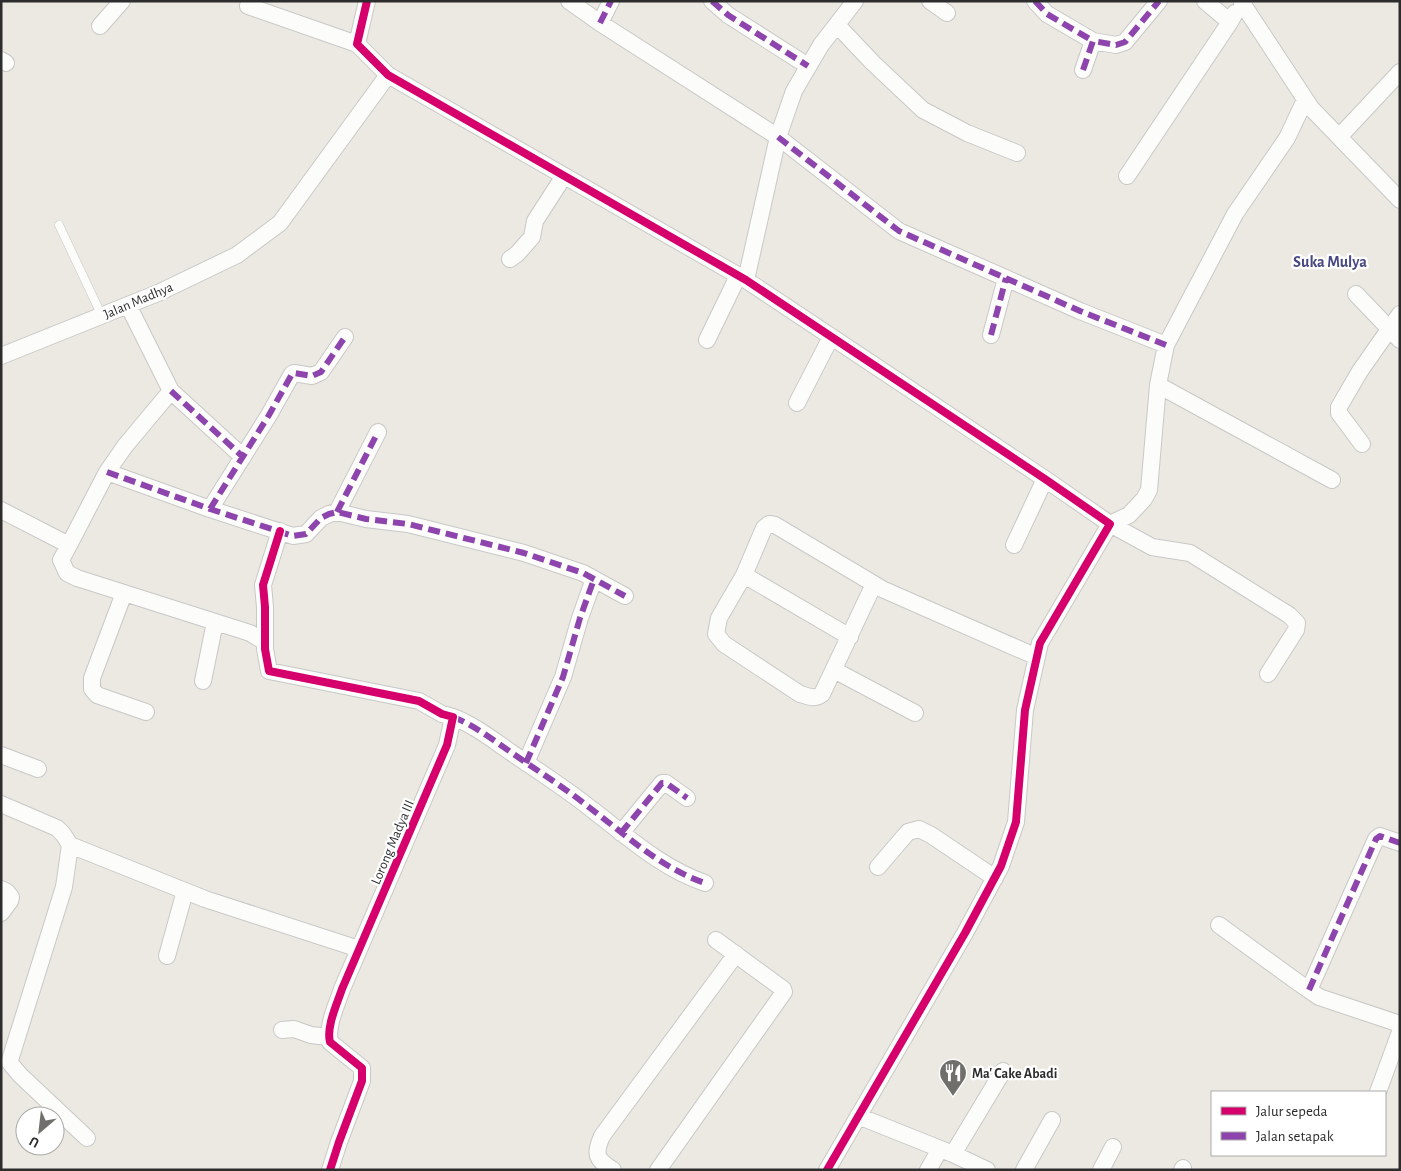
<svg xmlns="http://www.w3.org/2000/svg" width="1401" height="1171" font-family="'Alegreya Sans',sans-serif">
  <rect width="100%" height="100%" fill="#ebe9e2"/>
  <g fill="none" stroke-linecap="round" stroke-linejoin="round">
    <defs>
      <path id="lane" d="M59,225L102,316"/>
      <path id="street" d="M367,1L357,44L388,75L746,280L1045,479L1110,524L1040,643L1025,710L1016,822L1001,866L965,933L827,1170
        M569,1L600,23L778,137L899,231L1080,311L1166,345
        M712,1L728,15L808,66
        M930,1L947,13
        M1035,1L1047,14L1093,41
        M1205,1L1230,22L1235,13
        M1242,3L1311,108L1400,200
        M248,6L357,44
        M600,23L611,1
        M837,25L873,63L923,110L967,133L1017,153
        M100,26L122,1
        M1,60L6,63
        M1083,70L1093,41L1116,45L1125,42L1159,1
        M1339,137L1400,72
        M1127,176L1230,22
        M510,259L517,254L532,237L535,221L564,176
        M746,280L778,137L794,91L821,45L855,1
        M1356,294L1400,340
        M991,335L1006,278
        M707,340L738,276
        M1,356L158,293L237,255L280,223L388,75
        M1158,385L1332,480
        M171,391L243,457
        M797,403L831,337
        M1362,444L1339,413V407L1360,371L1400,314
        M107,472L210,509L293,536L306,534L321,518L329,514L337,512L366,519L408,524L524,553L583,573L625,596
        M210,509L269,415L292,374L294,373L312,376L321,372L345,337
        M1,510L69,545L61,560L67,573L77,578L250,633L265,642
        M337,512L378,432
        M1110,524L1129,515L1144,499L1149,490L1158,385L1166,345L1235,214L1287,138L1305,100
        M1110,524L1152,547L1190,553L1289,615L1297,623L1296,630L1268,674
        M280,531L263,585L265,607V649L269,671L419,701L442,714L453,717L447,745L342,989C337,1004 326,1027 330,1042L362,1068V1081L339,1142L330,1170
        M69,545L107,472L125,446L171,391L128,305
        M1014,545L1045,479
        M744,575L850,637
        M874,584L822,694C815,700 808,696 800,694L724,644L716,634L719,618L744,575L764,528L769,524L775,525L874,584L882,589L1037,657
        M124,593L92,678V689L97,695L146,712
        M834,670L915,713
        M203,681L215,622
        M453,717C474,725 493,740 512,753C538,771 565,788 590,808C627,836 661,868 705,883
        M1,755L38,769
        M526,763L563,677L580,618L594,579
        M1,804L57,828L63,834L70,845
        M621,833L662,783H666L687,798
        M70,845L64,887L10,1060V1063L20,1075L87,1138
        M70,845L205,899L359,949
        M878,867L908,832L919,829L931,835L995,878
        M1,889L7,892L11,897L10,901L1,913
        M1219,925L1296,981L1319,997L1400,1024
        M167,956L185,891
        M1309,990L1376,839L1380,836L1400,843
        M282,1030L294,1029L311,1035L328,1037
        M1378,1092L1400,1032
        M858,1116L953,1154L987,1170
        M953,1154L1003,1071
        M613,1170C596,1159 594,1155 602,1136L736,954
        M658,1170L784,992L783,989L716,940
        M928,1170L940,1149
        M1024,1170L1052,1120
        M1101,1170L1113,1147
        M1182,1170L1183,1168"/>
    </defs>
    <use href="#lane" stroke="#c8c8c7" stroke-width="9"/>
    <use href="#street" stroke="#c8c8c7" stroke-width="18"/>
    <use href="#lane" stroke="#fcfcfb" stroke-width="8"/>
    <use href="#street" stroke="#fcfcfb" stroke-width="16"/>
    <path stroke="#8e44ad" stroke-width="6" stroke-dasharray="12 6" stroke-linecap="butt" d="M712,1L728,15L808,66
      M1035,1L1047,14L1093,41
      M600,23L611,1
      M1083,70L1093,41L1116,45L1125,42L1159,1
      M778,137L899,231L1080,311L1166,345
      M991,335L1006,278
      M171,391L243,457
      M107,472L210,509L293,536L306,534L321,518L329,514L337,512L366,519L408,524L524,553L583,573L625,596
      M210,509L269,415L292,374L294,373L312,376L321,372L345,337
      M337,512L378,432
      M453,717C474,725 493,740 512,753C538,771 565,788 590,808C627,836 661,868 705,883
      M526,763L563,677L580,618L594,579
      M621,833L662,783H666L687,798
      M1309,990L1376,839L1380,836L1400,843"/>
    <defs>
      <path id="cycleway" d="M367,1L357,44L388,75L746,280L1045,479L1110,524L1040,643L1025,710L1016,822L1001,866L965,933L827,1170
        M280,531L263,585L265,607V649L269,671L419,701L442,714L453,717L447,745L342,989C337,1004 326,1027 330,1042L362,1068V1081L339,1142L330,1170"/>
    </defs>
    <use href="#cycleway" stroke="#fff" stroke-width="11"/>
    <use href="#cycleway" stroke="#d6006c" stroke-width="8"/>
  </g>
  <defs>
    <symbol id="restaurant-pin" viewBox="-11 -11 22 30"><path d="M0 17L-7.5 6A9.5 9.5 0 1 1 7.5 6Z" fill="#706f6c" stroke="#fff"/><path d="M-5-6h1v4h1v-4h1v4h1v-4h1v5L-1.5 .5V6h-2V.5L-5-1ZM5-6V6H3V1.5H1.5Q1.5-4 5-6Z" fill="#fff"/></symbol>
  </defs>
  <g fill-rule="evenodd">
    <use href="#restaurant-pin" x="937" y="1057" width="32" height="43"/>
  </g>
  <g text-anchor="middle" stroke-width="4.5" stroke-linejoin="round" paint-order="stroke">
    <g font-size="14" fill="#2d2d2d" stroke="#fff">
      <text transform="translate(138 300) rotate(-23)" y="5">Jalan Madhya</text>
      <text transform="translate(392 842) rotate(-67)" y="5">Lorong Madya III</text>
    </g>
    <g font-size="14" font-weight="bold" fill="#2d2d2d" stroke="#fff" text-anchor="start">
      <text x="972" y="1078">Ma' Cake Abadi</text>
    </g>
    <g font-size="16" font-weight="bold" fill="#484982" stroke="#fff">
      <text x="1330" y="267">Suka Mulya</text>
    </g>
  </g>
  <rect width="1401" height="1171" fill="none" stroke="#2d2d2d" stroke-width="5"/>
  <rect x="1211" y="1091" width="175" height="65" fill="#ffffff" stroke="#ababab"/>
  <rect x="1221" y="1107" width="25" height="8" fill="#d6006c" stroke="#ababab"/>
  <text x="1256" y="1116" font-size="15" fill="#2d2d2d">Jalur sepeda</text>
  <rect x="1221" y="1132" width="25" height="8" fill="#8e44ad" stroke="#ababab"/>
  <text x="1256" y="1141" font-size="15" fill="#2d2d2d">Jalan setapak</text>
  <g transform="translate(40 1131) rotate(208)"><circle r="24" fill="#ffffff" stroke="#ababab"/>
  <path d="M0-4L9 19L0 12L-9 19Z" fill="#706f6c"/>
  <text y="-8" font-size="14" font-weight="bold" text-anchor="middle" fill="#2d2d2d">U</text>
  </g>
</svg>
